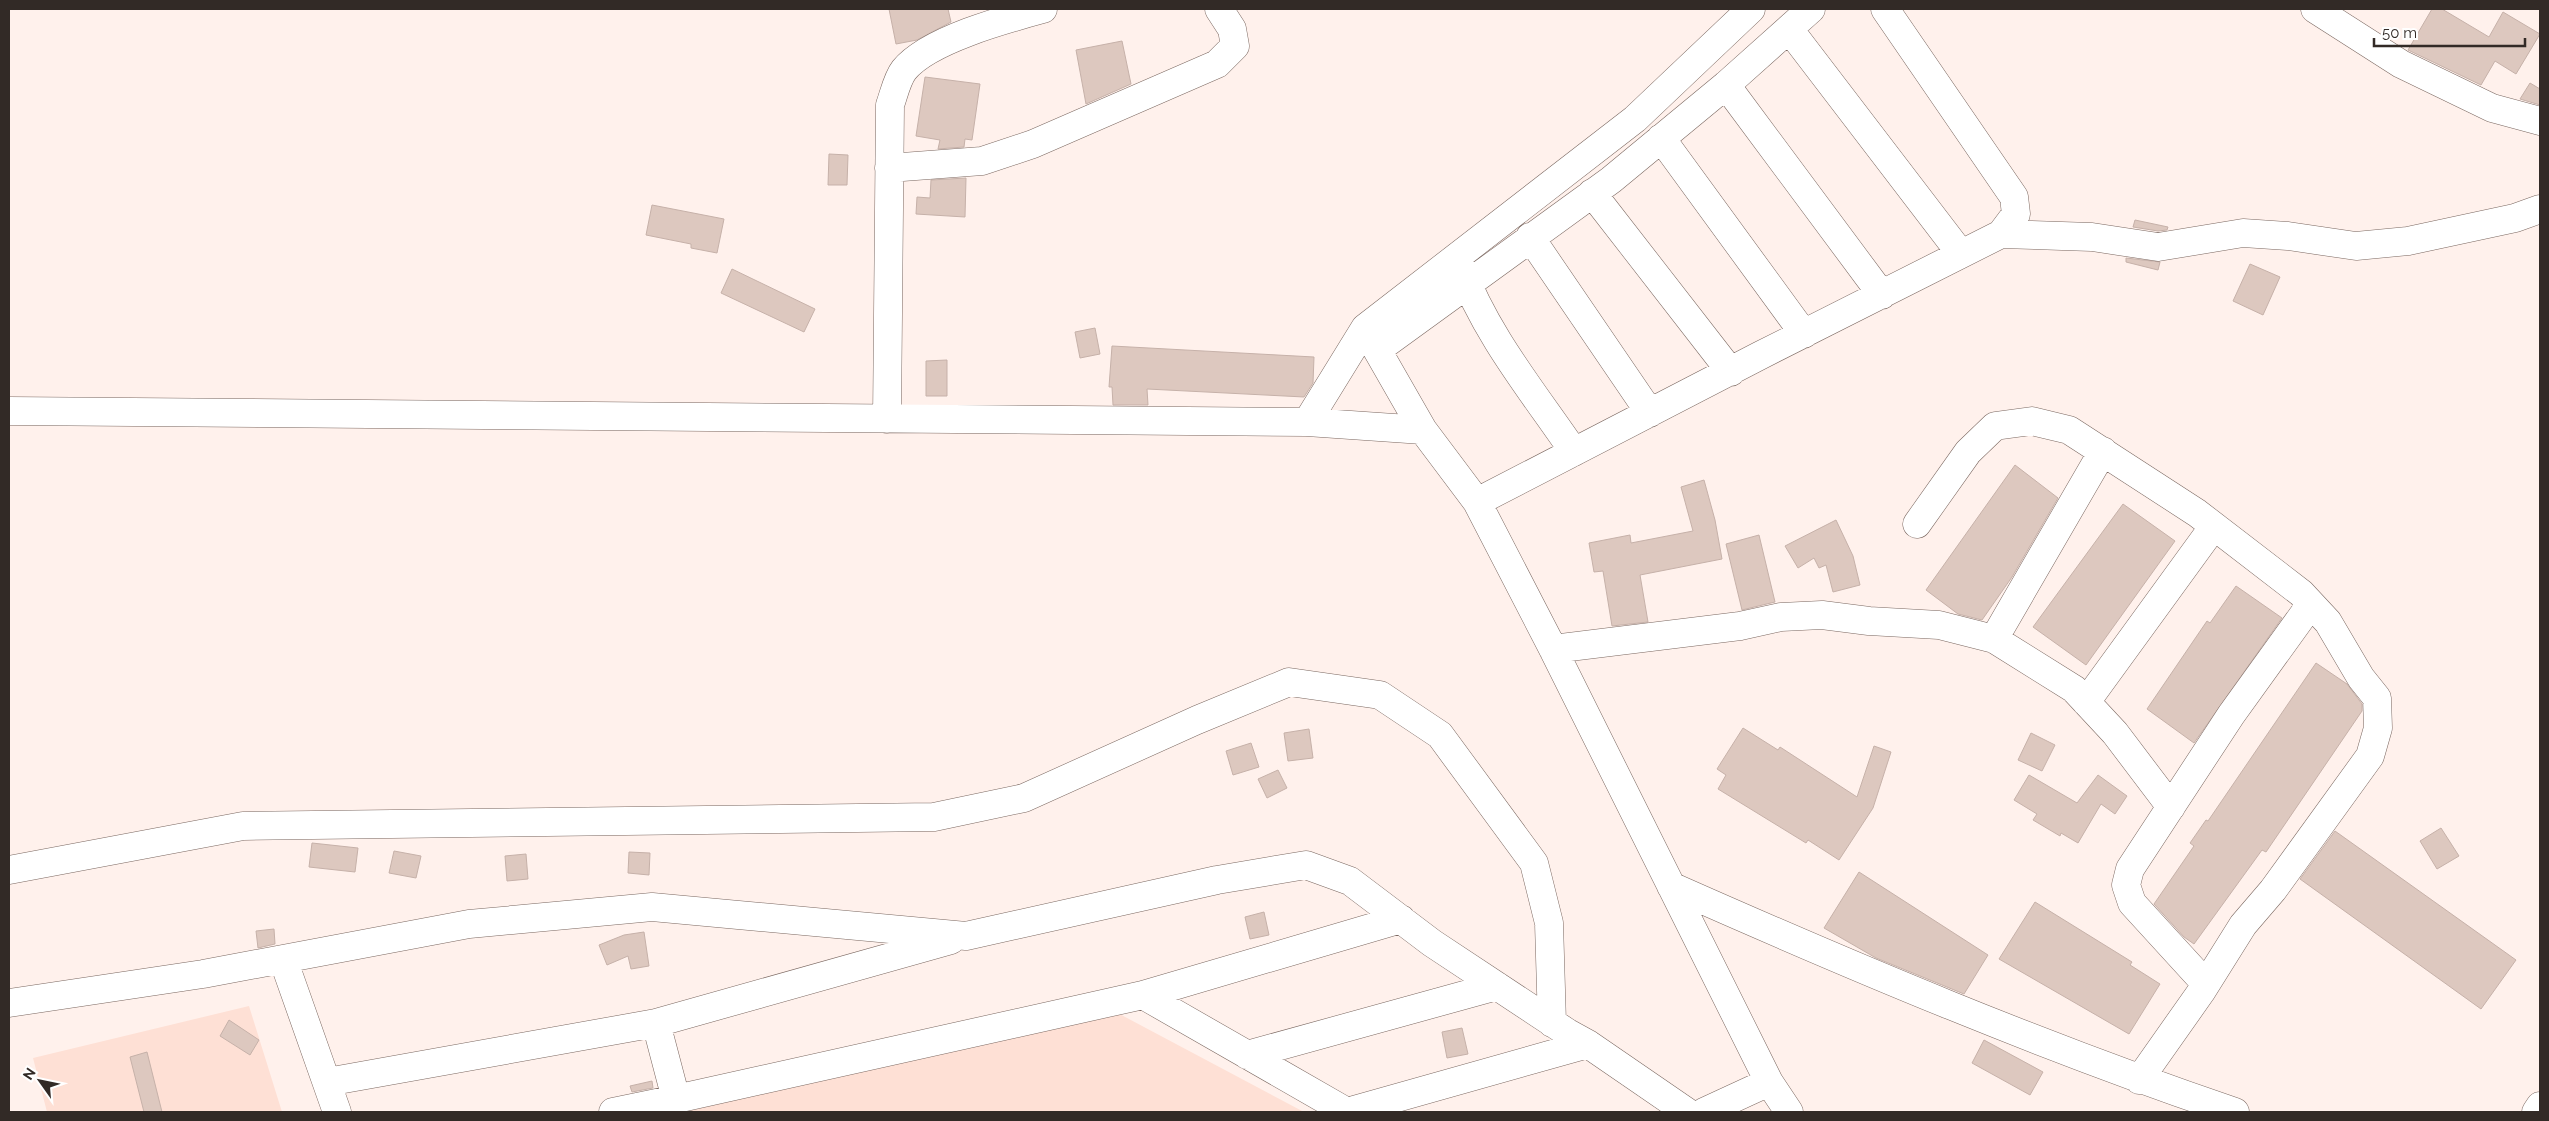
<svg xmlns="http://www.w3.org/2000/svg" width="2549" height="1121" font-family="Raleway,sans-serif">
  <rect width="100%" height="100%" fill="#fff1ec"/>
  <path fill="#fee0d5" d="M249,1006L282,1112H47L33,1058Z
    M1112,1010L1304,1112H684Z"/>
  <path fill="#ddc8bf" stroke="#c6b1a9" d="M889,9H948L951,22L917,40L896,44Z
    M2432,9H2442L2489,37L2503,12L2540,34L2516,74L2495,61L2481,85L2408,50Z
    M1122,41L1131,84L1086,104L1076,50Z
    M925,77L980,84L972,140L965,139L964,147L938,149L940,140L916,136Z
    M2530,83L2540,89V105L2520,99Z
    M829,154L848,155L847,185H828Z
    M966,178L965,217L916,214L917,197L930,198L931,180Z
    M652,205L724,219L717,253L691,248V244L646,235Z
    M2135,220L2168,227L2167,230L2158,231L2133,227Z
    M2126,258L2160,262L2158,270L2126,262Z
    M2250,264L2280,277L2263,315L2233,301Z
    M732,269L815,309L804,332L721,293Z
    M1095,328L1100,354L1080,358L1075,332Z
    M1112,346L1314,357L1313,383L1304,397L1147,389L1148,405H1113L1112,387H1109Z
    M947,360V396H926V361Z
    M2015,465L2058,498L2012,577L1982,620L1958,614L1926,590Z
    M1704,480L1715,520L1722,559L1640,575L1648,622L1612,626L1603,571L1594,572L1589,543L1630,535L1631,543L1693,531L1681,487Z
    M2123,504L2175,541L2086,665L2033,627Z
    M1836,520L1853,556L1860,585L1833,592L1826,565L1819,568L1814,558L1798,568L1785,546Z
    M1759,535L1775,602L1742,610L1726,544Z
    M2236,586L2282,618L2194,743L2147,709L2207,621L2210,623Z
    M2316,663L2347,684L2362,704V711L2266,852L2262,850L2194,944L2184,937L2154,904L2194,846L2190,843L2206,820L2208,821Z
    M1743,728L1778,750L1780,747L1857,797L1874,746L1891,752L1873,808L1839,860L1808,840L1806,843L1718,789L1726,775L1717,769Z
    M1309,729L1313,758L1288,761L1284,733Z
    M2031,733L2055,745L2042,771L2018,760Z
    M1251,743L1259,767L1233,775L1226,751Z
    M1278,770L1287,788L1267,798L1258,779Z
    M2029,775L2077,803L2098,775L2127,796L2115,814L2101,804L2078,843L2061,833L2060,836L2033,820L2037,814L2014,800Z
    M2441,828L2459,856L2437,869L2420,841Z
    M2335,831L2516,960L2481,1009L2300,879Z
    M312,843L358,848L355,872L309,867Z
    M394,851L421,856L416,878L389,873Z
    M629,852L650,853L649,875L628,873Z
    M526,854L528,879L507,881L505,856Z
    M1859,872L1988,955L1964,994L1876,958L1824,928Z
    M2035,902L2132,962L2130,965L2160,984L2129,1034L1999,959Z
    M1264,912L1269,935L1250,939L1245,917Z
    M274,929L275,944L258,948L256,931Z
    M644,932L649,966L631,969L628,956L607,965L599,945L624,935Z
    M229,1020L259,1040L250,1055L220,1036Z
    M1462,1028L1468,1054L1447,1058L1442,1032Z
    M1984,1040L2043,1072L2030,1095L1972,1063Z
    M147,1052L162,1112H144L130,1057Z
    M652,1081L653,1088L632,1092L630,1086Z"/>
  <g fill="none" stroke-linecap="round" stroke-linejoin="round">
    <defs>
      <path id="minor" d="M2315,9L2401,64L2492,108L2540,121
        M1789,29L1961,254
        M1726,85L1882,295
        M1661,138L1804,334
        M889,168L982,161L1033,144L1217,64L1235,46L1232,29L1219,9
        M1592,193L1731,372
        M2001,234L2092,237L2158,247L2243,233L2288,236L2356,246L2408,241L2515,218L2540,209
        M1530,237L1650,413
        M1460,265C1485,334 1534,393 1574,452
        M1368,334L1423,430
        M1377,350L1611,180L1726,85L1811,9
        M9,411L1307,422L1423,430L1477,502L1553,649L1769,1082L1789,1112
        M887,419L890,105C894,94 897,79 904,70C928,40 1006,19 1043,9
        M1307,422L1365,328L1635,119L1751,9
        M1477,502L1761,355L2001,234L2016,214L2014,197L1885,9
        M1917,524L1968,452L1995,426L2032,421L2069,430L2197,513L2301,593L2328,622L2361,678L2377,698L2378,728L2370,756L2273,890L2243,925L2201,992L2139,1080
        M1994,639L2103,451
        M1553,649L1740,626L1781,617L1822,615L1869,621L1939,625L1994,639L2074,689L2115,733L2171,807
        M2086,702L2214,526
        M9,870L243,826L934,817L1024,798L1197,720L1289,682L1380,695L1440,735L1534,863L1549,923L1552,1023
        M1671,886C1856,968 2043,1047 2235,1112
        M283,959L337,1112
        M2206,984L2132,903L2126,885L2130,869L2231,715L2311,604
        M1143,995L1347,1112L1588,1044
        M9,1003L203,974L469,924L652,907L966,936L1217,880L1306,865L1350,881L1432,943L1568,1033L1588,1044L1687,1112
        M1247,1055L1497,986
        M327,1082L656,1023
        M676,1099L1143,995L1401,919
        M613,1112L676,1099L656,1023L951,940
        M1704,1112L1769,1082
        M2536,1112L2540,1106"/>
    </defs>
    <use href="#minor" stroke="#7b6861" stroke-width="29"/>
    <use href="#minor" stroke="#fff" stroke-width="28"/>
  </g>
  <rect width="2549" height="1121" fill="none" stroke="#322a26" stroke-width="20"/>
  <g transform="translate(40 1081) rotate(303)" stroke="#ffffff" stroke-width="4" paint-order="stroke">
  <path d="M0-4L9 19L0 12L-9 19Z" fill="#322a26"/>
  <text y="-8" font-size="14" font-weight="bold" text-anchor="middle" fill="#322a26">N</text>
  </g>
  <path d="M2374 38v8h151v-8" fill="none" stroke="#322a26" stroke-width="2.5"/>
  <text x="2382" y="38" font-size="15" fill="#322a26" stroke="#ffffff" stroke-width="4" paint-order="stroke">50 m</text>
</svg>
